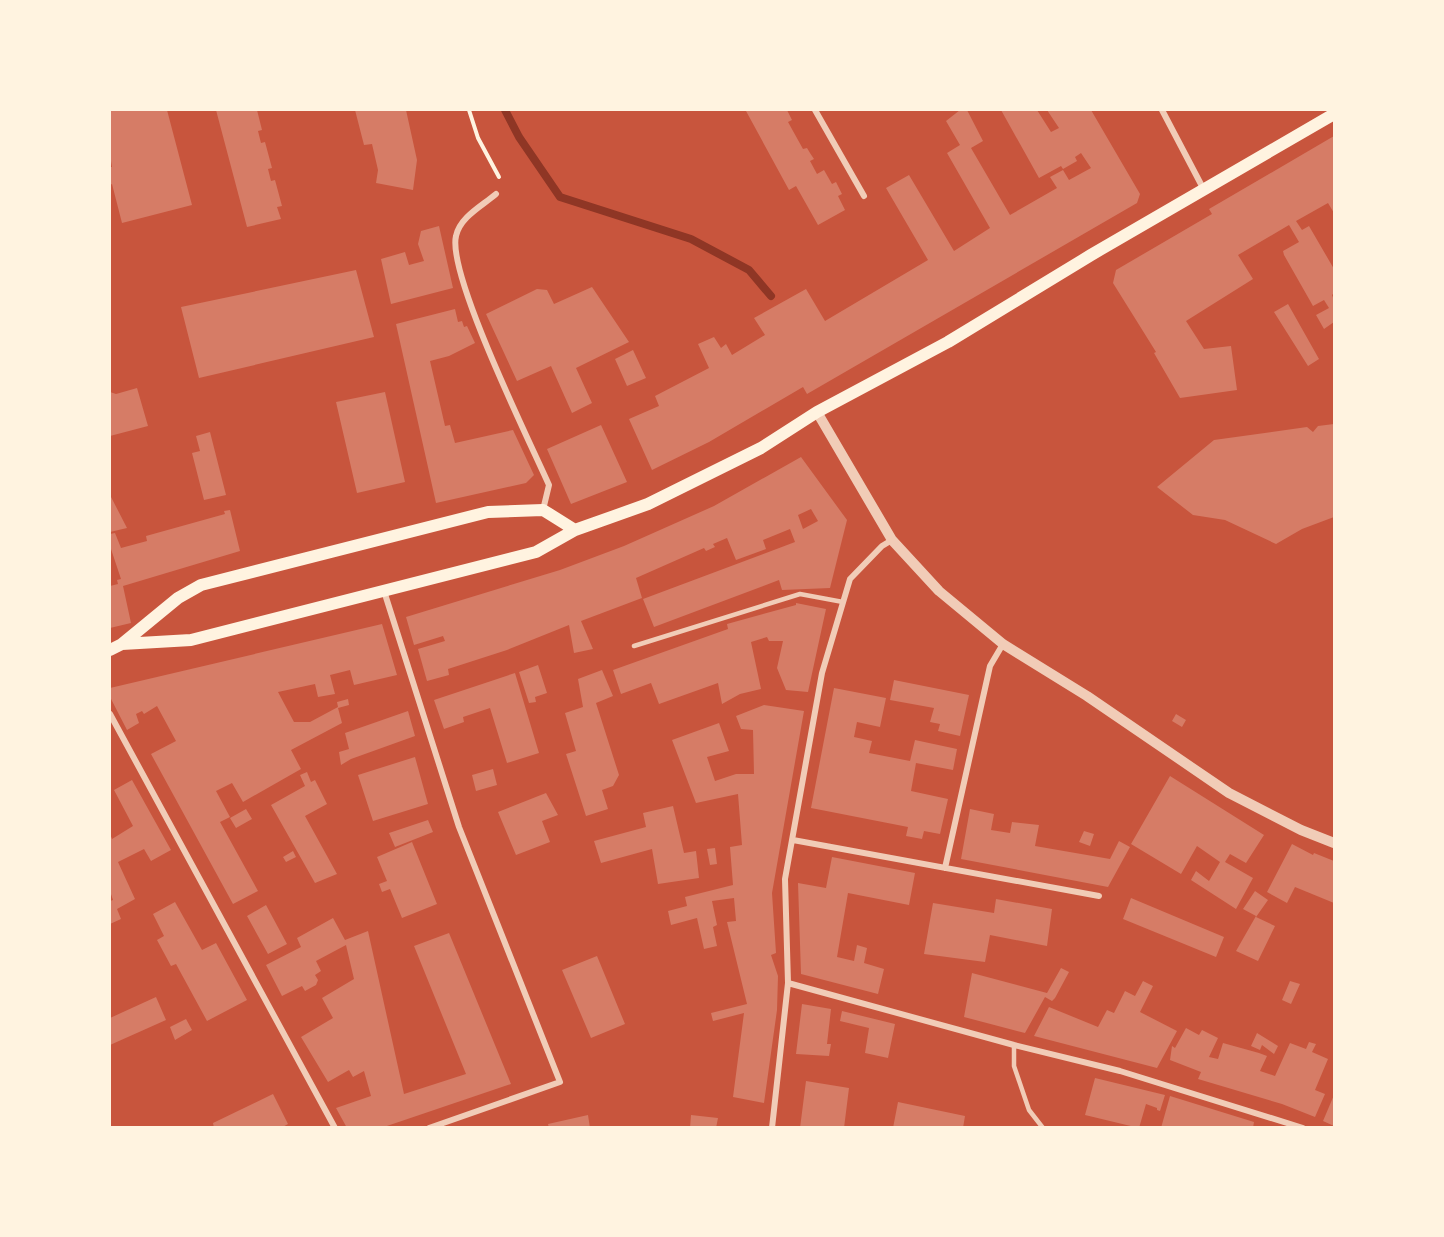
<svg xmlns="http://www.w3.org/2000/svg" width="1444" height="1237" font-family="'Libre Baskerville',serif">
  <rect width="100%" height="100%" fill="#c8553d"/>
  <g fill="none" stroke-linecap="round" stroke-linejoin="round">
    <path stroke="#8f3625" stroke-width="8" d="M505,110L519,137L560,197L691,239L749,270L771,296"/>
  </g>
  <path fill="#d67c66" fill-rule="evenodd" d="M110,110H167L192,205L122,223L112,184L110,185V167H112L110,155Z
    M216,110H257L262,130L258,131L261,143L265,142L272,168L268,169L271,181L275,180L282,206L277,207L281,219L247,227Z
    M355,110H406L417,160L413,190L376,183L378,170L372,144L364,145Z
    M749,110H787L792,120L788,122L803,149L807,148L810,153L814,159L810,161L817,174L824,170L832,184L836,182L842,194L838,196L845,210L818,225L796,186L789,190L746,111Z
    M960,110H967L983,141L971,148L1010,215L1057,188L1050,177L1063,170L1069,180L1091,168L1081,153L1075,157L1077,161L1063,169L1061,166L1039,178L1001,110H1037L1051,132L1059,128L1047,110H1091L1140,194L1137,203L807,394L803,387L709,442L652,470L629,419L659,406L655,396L709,368L698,344L714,337L721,348L726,344L732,355L765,335L754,318L806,289L825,321L928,260L886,188L909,175L954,251L990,228L947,153L960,145L946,121Z
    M1334,136V213L1328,203L1296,221L1302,230L1309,226L1334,269V293L1332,295L1334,300V322L1324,329L1316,315L1329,308L1324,300L1313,306L1284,255L1283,251L1299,242L1289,225L1238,255L1253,279L1186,321L1204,349L1231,346L1237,390L1180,398L1154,353L1156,352L1113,283L1116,270L1212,214L1209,209Z
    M439,226L453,288L391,304L381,259L405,252L409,265L424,261L418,244L421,231Z
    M356,270L374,337L199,378L181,307Z
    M592,287L629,342L576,368L592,403L572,413L551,366L517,381L486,314L537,289L547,290L554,304Z
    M1288,304L1319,359L1308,366L1274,312Z
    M455,309L458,322L462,321L464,327L467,326L475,343L449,356L430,361L445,426L450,425L455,443L513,430L534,475L526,483L436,503L396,324Z
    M633,350L646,378L627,386L615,359Z
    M137,388L148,426L110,436V392L116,394Z
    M385,392L405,482L357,493L336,402Z
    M1334,424V517L1302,529L1276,544L1225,520L1193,515L1157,487L1214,440L1307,427L1313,432L1318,426Z
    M601,425L627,482L571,504L547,449Z
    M210,432L226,495L204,500L192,453L200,451L196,436Z
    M801,457L847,520L830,588L782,590L779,580L654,627L643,599L795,542L790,529L763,540L766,549L736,560L727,538L713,544L715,547L706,551L704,548L636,578L642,598L581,621L593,649L574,653L569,625L507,650L448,669L449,675L427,681L418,649L445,641L443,636L414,645L406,617L560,570L624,546L714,506ZM811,509L818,521L803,529L798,515Z
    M110,495L127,528L110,532Z
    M230,510L240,551L123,586L131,623L110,628V586L118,584L117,580L121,579L110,546V534L115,533L121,548L147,541L146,536L225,514L224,511Z
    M796,603L826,609L808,692L786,690L777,668L783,641H769L767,637L751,642L761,689L740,694L722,704L718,683L659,704L651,683L621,694L613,670L728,629L727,624L796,605Z
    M382,624L397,675L354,685L350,670L330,675L335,694L318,697L315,684L278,692L294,722H310L338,707L337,702L348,699L349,705L338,708L342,723L291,750L301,769L243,802L232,783L216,791L230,817L220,822L258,891L233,904L151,754L176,741L157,706L144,714L142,711L136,714L139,723L127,730L110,697V688Z
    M538,665L547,693L535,697L536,702L529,703L519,672Z
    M602,670L613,696L596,703L619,775L613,786L602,790L608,809L586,816L566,754L576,751L565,713L583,707L578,679Z
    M515,673L539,753L507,763L490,708L463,717L464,722L444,729L434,700Z
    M894,680L969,695L960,736L938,731L940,724L930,722L934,708L890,700Z
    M834,688L886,698L880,727L857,722L854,737L872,741L869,753L910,761L915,740L957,749L953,770L916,763L911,791L948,799L940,834L924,831L922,839L906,836L908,827L811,808Z
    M764,705L804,711L772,893L776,953L771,955L778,976L777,1010L764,1103L733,1097L744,1013L713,1021L711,1013L747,1004L727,922L736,921L734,898L712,901L717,925L713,927L717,946L704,949L697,918L671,925L668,911L687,906L685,897L733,885L730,847L742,845L738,794L696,803L672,740L719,723L729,751L707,757L715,781L736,774H754L753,730L741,729L736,716Z
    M408,711L415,736L351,759L341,765L339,752L349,749L345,733Z
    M1176,714L1186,720L1182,727L1172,721Z
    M415,757L428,804L373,821L358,775Z
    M493,769L497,785L476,791L472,775Z
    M307,772L311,782L315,780L327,804L305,816L337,874L315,883L271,805L305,786L300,775Z
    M1170,776L1264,835L1246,863L1230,854L1225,862L1253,878L1236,909L1191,880L1196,871L1209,881L1220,862L1197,846L1181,874L1131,844Z
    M132,780L171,850L151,861L144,849L118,862L135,899L117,909L121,919L110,924V901L113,900L110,891V834L112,839L133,826L114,790Z
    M546,793L558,815L542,821L550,842L516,855L498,812Z
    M673,806L684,853L696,851L699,878L658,884L652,849L601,863L594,841L646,827L643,813Z
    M246,809L252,819L236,828L230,818Z
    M970,809L994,814L991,830L1010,833L1012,822L1039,825L1035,846L1110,859L1119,841L1130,847L1108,887L961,859Z
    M428,820L433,832L395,847L389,833Z
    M1084,831L1094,834L1090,846L1079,842Z
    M412,842L437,904L402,918L390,889L382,892L379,884L387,881L377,857Z
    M1292,844L1313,855L1314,853L1334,861V903L1295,887L1287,903L1267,892Z
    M715,848L717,864L710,865L707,849Z
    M293,851L296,857L286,862L283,857Z
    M832,857L915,873L909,905L848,893L837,957L854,961L857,945L867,948L864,963L884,969L878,994L801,974L798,883L826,888Z
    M1255,891L1268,900L1256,917L1275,926L1258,961L1236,951L1256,916L1243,909Z
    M1131,898L1224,937L1216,957L1123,919Z
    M996,899L1052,909L1047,946L990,935L985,962L924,954L933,903L994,913Z
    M175,902L202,950L216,943L247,1000L207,1021L176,964L171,966L157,940L164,936L153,914Z
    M266,905L287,944L268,954L247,916Z
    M333,918L345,940L368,931L404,1094L466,1074L414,946L449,933L511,1084L381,1128H347L336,1108L371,1096L364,1071L353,1077L349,1070L328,1082L301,1037L333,1018L322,998L354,979L346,945L316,961L321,971L315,975L318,980L316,985L305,991L302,986L282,996L266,965L301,947L297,938Z
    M597,956L625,1024L591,1038L562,970Z
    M1061,968L1069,972L1055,998L1052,1001L1045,997L1025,1033L964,1017L972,973L1047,993Z
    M1143,981L1153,986L1140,1012L1177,1031L1157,1068L1034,1036L1049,1007L1098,1027L1107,1010L1114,1013L1125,991L1135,996Z
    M1290,981L1300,984L1291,1004L1282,1000Z
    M156,997L166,1020L110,1045V1018Z
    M802,1004L831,1009L827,1044H831L829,1056L796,1054Z
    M842,1011L895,1024L888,1058L865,1053L869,1028L840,1021Z
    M186,1019L192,1030L175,1040L170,1027Z
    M1186,1028L1199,1035L1202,1030L1218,1038L1209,1057L1218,1059L1223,1043L1259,1053L1267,1056L1260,1071L1275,1076L1290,1043L1306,1049L1309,1042L1316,1044L1312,1052L1328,1059L1315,1090L1325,1094L1315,1117L1282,1104L1198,1079L1201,1072L1170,1060L1172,1046L1175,1048Z
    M1257,1033L1278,1046L1274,1054L1262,1045L1260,1050L1251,1046Z
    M1095,1078L1165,1095L1160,1111L1157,1110V1108L1146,1104L1139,1128L1085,1115Z
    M806,1081L849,1088L844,1128H800Z
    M273,1094L288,1124L281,1128H214L213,1123Z
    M1334,1095V1126L1323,1121Z
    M1170,1096L1254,1122L1253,1128H1161Z
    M898,1102L965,1116L963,1128H893Z
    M588,1115L590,1128H549L548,1124Z
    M691,1115L718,1118L716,1128H690Z"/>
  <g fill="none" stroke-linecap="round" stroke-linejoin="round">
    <path stroke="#fff3e0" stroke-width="4" d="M469,110L478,138L499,177"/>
    <path stroke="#f1ccb7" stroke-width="4.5" d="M634,646L800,594L843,602
      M1014,1045V1066L1029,1110L1043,1128"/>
    <path stroke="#f1ccb7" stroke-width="6" d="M815,110L864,196
      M1162,110L1204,190
      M496,194C482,206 460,217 456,236C447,274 529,440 549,485L543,510
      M384,591L459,827L560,1082L429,1128
      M110,714L335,1128
      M793,840L1099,896
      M945,868L990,666L1003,644
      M788,983L1014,1045L1120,1071L1303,1128
      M772,1128L788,983L785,879L822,673L850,579L882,546L892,540"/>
    <path stroke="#f1ccb7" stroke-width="10" d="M817,412L892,540L939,591L1003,644L1087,696L1229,793L1301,830L1334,843"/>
    <path stroke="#fff3e0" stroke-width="12" d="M122,644L178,598L201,585L488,512L543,510L575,530
      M110,650L122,644L191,640L536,552L575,530L648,504L761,448L817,412L948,342L1091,255L1334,114"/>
  </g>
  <rect width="1444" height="1237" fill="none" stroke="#fff3e0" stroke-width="222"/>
</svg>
